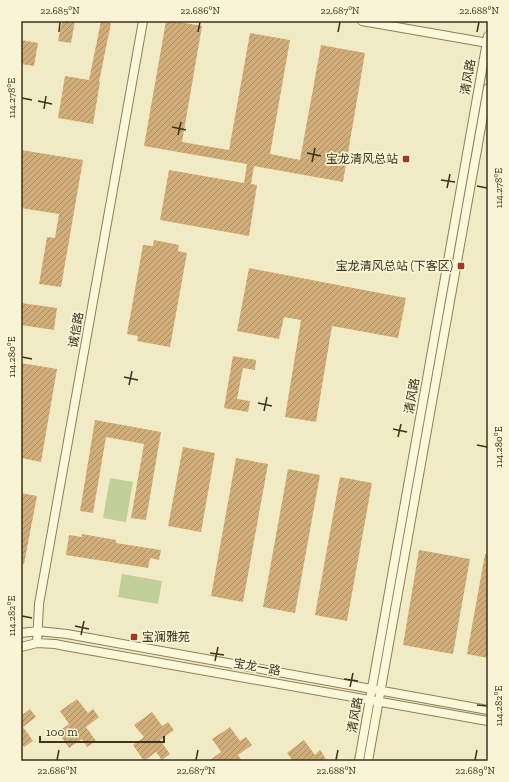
<svg xmlns="http://www.w3.org/2000/svg" width="509" height="782" font-family="'Zilla Slab','Noto Sans SC',serif">
  <defs>
    <pattern id="building-hatch" width="6" height="6" patternUnits="userSpaceOnUse"><rect width="6" height="6" fill="#d1ad79"/><path d="M-1 1l2-2M0 6l6-6M5 7l2-2" fill="none" stroke="#ab8d63"/></pattern>
  </defs>
  <rect width="100%" height="100%" fill="#f1ebc5"/>
  <path fill="#c0d098" d="M110,478L133,482L126,522L103,518Z
    M122,574L162,581L158,604L118,597Z"/>
  <path fill="url(#building-hatch)" d="M62,21H75L71,43L58,41Z
    M101,21L111,23L99,82H100L93,124L58,118L65,76L89,80Z
    M166,21H174L202,26L182,142L229,150L250,33L290,40L270,154L300,160L321,45L365,53L343,182L254,166L251,184L257,185L249,236L160,220L169,170L244,183L247,164L144,146Z
    M21,40L38,43L34,66L21,64Z
    M21,150L83,160L61,287L39,284L47,237L55,238L59,214L21,208Z
    M154,240L179,245L178,251L187,253L170,347L137,341L138,336L127,334L143,245L153,246Z
    M249,268L406,298L398,338L332,326L316,422L285,417L301,320L284,317L279,339L237,331Z
    M21,303L57,308L54,330L21,325Z
    M233,356L256,360L255,370L243,368L237,399L250,401L248,412L224,408Z
    M21,363L57,369L41,462L21,458Z
    M95,420L161,432L146,520L131,518L144,444L106,437L93,513L80,511Z
    M183,447L215,453L201,532L168,526Z
    M236,458L268,464L243,602L211,596Z
    M288,469L320,475L295,613L263,607Z
    M340,477L372,483L347,621L315,615Z
    M21,493L37,496L24,564H21Z
    M82,534L116,540V543L161,550L159,560L150,558L148,568L66,555L69,535L82,537Z
    M419,550L470,559L453,654L403,645Z
    M485,554H488V658L467,654Z
    M77,699L88,713L93,709L99,717L86,727L96,741L87,747L82,739L69,748L58,732L69,724L60,711Z
    M30,709L36,717L23,727L33,741L24,747L21,743V716Z
    M152,712L162,726L168,722L174,730L160,740L170,754L162,760L156,752L144,761L133,745L144,737L134,725Z
    M230,727L240,741L246,737L252,745L238,755L242,761H209L221,752L212,739Z
    M304,740L315,755L320,750L326,759L323,761H293L287,753Z"/>
  <g fill="none" stroke-linecap="round" stroke-linejoin="round">
    <defs>
      <path id="minor" d="M362,21L488,43
        M21,633L38,631L67,634L488,710
        M37,643L39,604L143,21
        M21,647L37,643L55,644L65,646L488,721
        M359,761L488,36
        M368,761L488,88"/>
    </defs>
    <use href="#minor" stroke="#8d7e5a" stroke-width="10"/>
    <use href="#minor" stroke="#fbf7d9" stroke-width="8"/>
  </g>
  <path fill="none" stroke="#3d321e" stroke-width="1.5" d="M59,32L60,22M198,32L200,22M338,32L340,22M477,32L479,22M22,98L32,100M38,101L52,104M44,109L46,96M172,127L186,130M178,135L181,122M307,153L321,156M312,162L315,148M441,180L455,182M477,186L487,188M447,188L450,174M22,357L32,359M124,377L138,380M129,385L132,371M258,403L272,406M264,411L267,397M393,429L407,432M398,437L401,424M477,445L487,447M22,616L32,618M75,626L89,629M81,635L84,621M210,653L224,655M215,661L218,647M344,679L358,681M350,687L353,673M477,705L487,706M57,760L59,750M196,760L198,750M336,760L338,750M475,760L477,750"/>
  <g fill="#a03a26" stroke="#f8f4d5" stroke-width="1.5">
    <rect x="402" y="155" width="8" height="8" rx="2"/>
    <rect x="457" y="262" width="8" height="8" rx="2"/>
    <rect x="130" y="633" width="8" height="8" rx="2"/>
  </g>
  <g text-anchor="middle" stroke-width="3.5" stroke-linejoin="round" paint-order="stroke">
    <g font-size="12" fill="#3d321e" stroke="#f8f4d5">
      <text transform="translate(468 77) rotate(-80)" y="4">清风路</text>
      <text transform="translate(76 330) rotate(-80)" y="4">诚信路</text>
      <text transform="translate(412 396) rotate(-80)" y="4">清风路</text>
      <text transform="translate(257 667) rotate(10)" y="4">宝龙一路</text>
      <text transform="translate(355 715) rotate(-80)" y="4">清风路</text>
    </g>
    <g font-size="12" fill="#3d321e" stroke="#f8f4d5" text-anchor="end">
      <text x="398" y="163">宝龙清风总站</text>
      <text x="453" y="270">宝龙清风总站 (下客区)</text>
      <text x="142" y="641" text-anchor="start">宝澜雅苑</text>
    </g>
  </g>
  <rect width="509" height="782" fill="none" stroke="#f8f4d5" stroke-width="44"/>
  <path d="M40 736v6h124v-6" fill="none" stroke="#3d321e" stroke-width="2"/>
  <text x="46" y="736" font-size="12" fill="#3d321e" stroke="#f8f4d5" stroke-width="3" paint-order="stroke">100 m</text>
  <rect x="22" y="22" width="465" height="738" fill="none" stroke="#3d321e" stroke-width="1.5"/>
  <g font-size="10" text-anchor="middle" fill="#3d321e">
    <text x="60" y="14">22.685°N</text>
    <text x="200" y="14">22.686°N</text>
    <text x="340" y="14">22.687°N</text>
    <text x="479" y="14">22.688°N</text>
    <text transform="translate(11 98) rotate(-90)" y="4">114.278°E</text>
    <text transform="translate(498 188) rotate(-90)" y="4">114.278°E</text>
    <text transform="translate(11 357) rotate(-90)" y="4">114.280°E</text>
    <text transform="translate(498 447) rotate(-90)" y="4">114.280°E</text>
    <text transform="translate(11 616) rotate(-90)" y="4">114.282°E</text>
    <text transform="translate(498 706) rotate(-90)" y="4">114.282°E</text>
    <text x="57" y="774">22.686°N</text>
    <text x="196" y="774">22.687°N</text>
    <text x="336" y="774">22.688°N</text>
    <text x="475" y="774">22.689°N</text>
  </g>
</svg>
